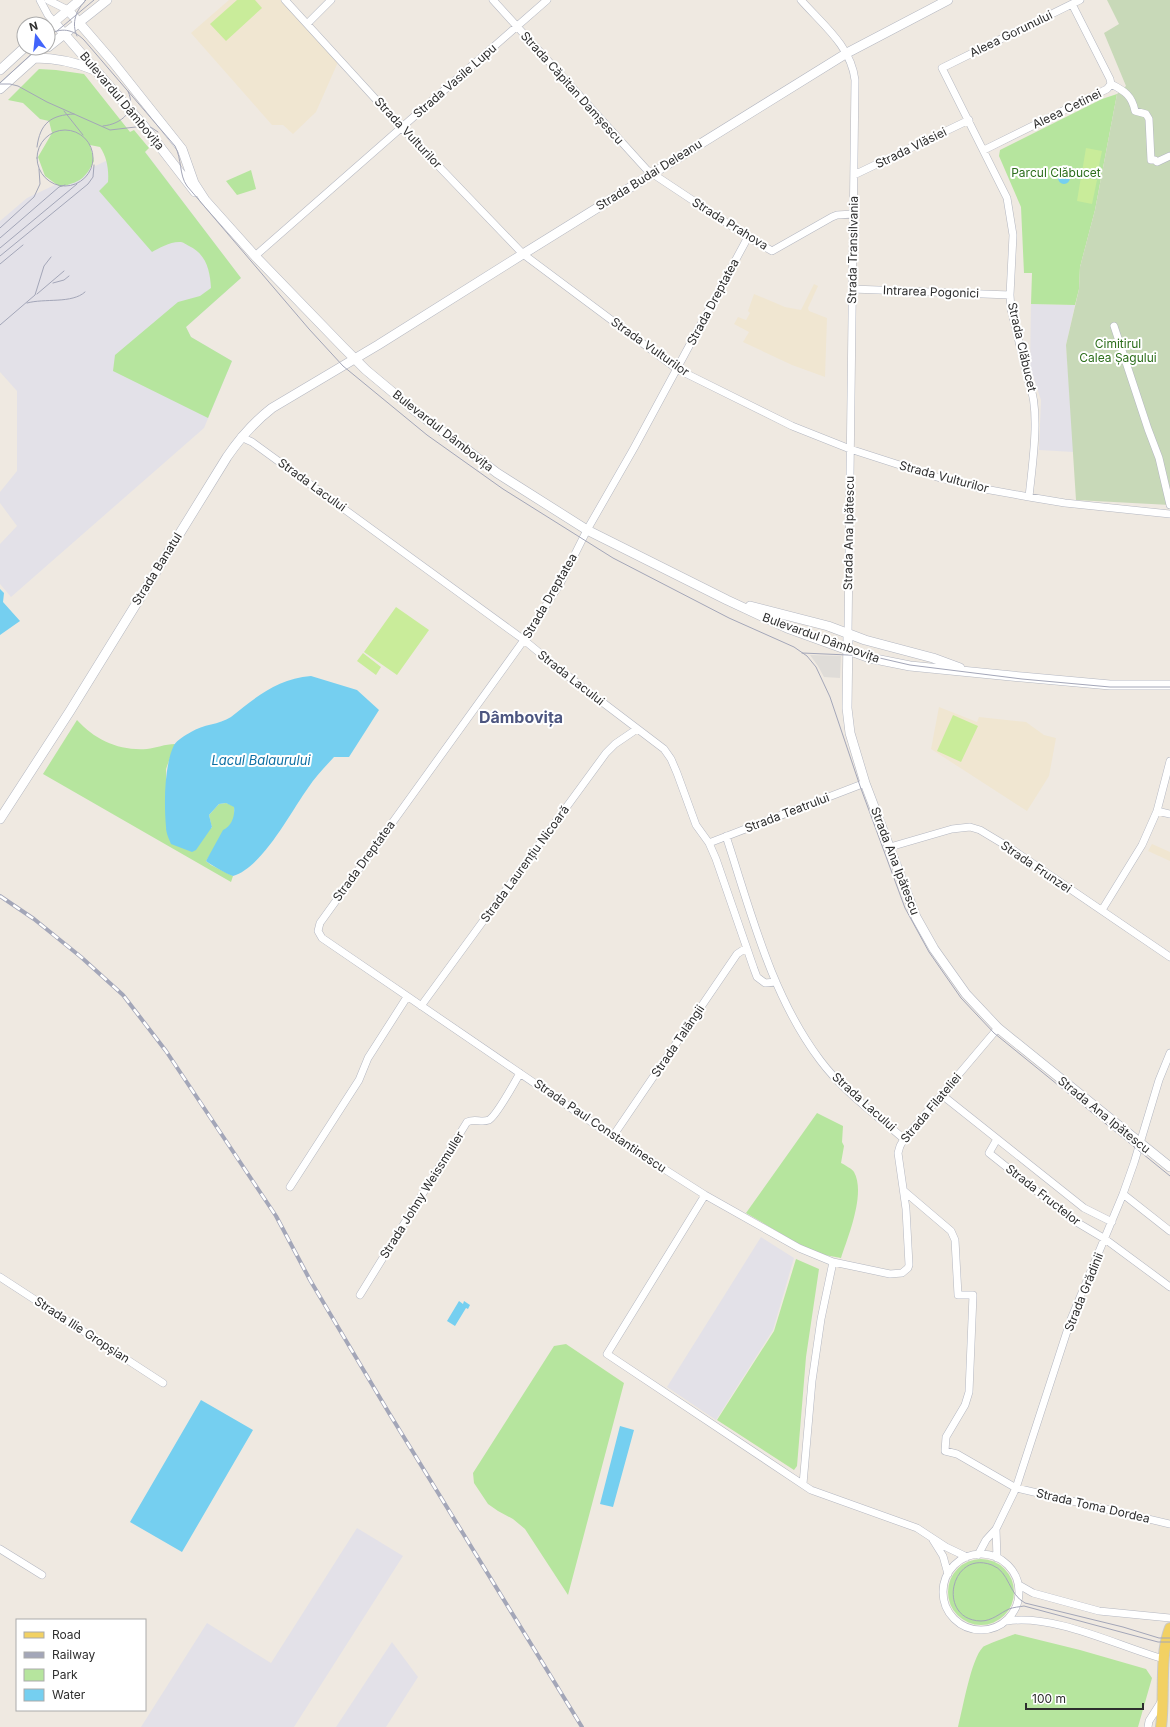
<svg xmlns="http://www.w3.org/2000/svg" width="1170" height="1727" font-family="Inter,sans-serif">
  <rect width="100%" height="100%" fill="#efe9e1"/>
  <path fill="#e3e1e8" d="M140,145L241,278L186,327L191,337L232,361L204,428L11,597L0,584V544L17,526L0,503V492L17,471V391L0,372V221L27,198Z
    M1031,304L1075,305L1066,345L1074,452L1039,450L1041,400L1030,367Z
    M761,1237L794,1258L773,1330L716,1420L667,1387Z
    M357,1528L403,1556L294,1727H141L207,1623L271,1663Z
    M392,1642L418,1677L386,1727H336Z"/>
  <path fill="#f0e6d1" d="M229,0H281L338,62L316,112L293,134L283,125H272L191,33Z
    M814,284L818,286L808,308L809,311L827,318L825,377L792,365L743,342L749,332L734,324L738,317L746,320L750,313L748,311L754,294L785,307L801,310Z
    M939,707L977,722L979,717L1026,722L1044,735L1056,738L1049,776L1027,811L931,749Z
    M1152,844L1170,852V861L1148,851Z"/>
  <path fill="#b6e59e" d="M39,69L56,70L84,74L130,132L134,130L149,148L145,152L241,278L186,327L191,337L232,361L208,418L113,371L115,355L178,302L200,296L211,288C210,270 206,254 189,246C187,245 183,242 181,242C171,241 159,248 152,252L99,191L108,182C109,170 107,157 100,147L90,145L94,161C85,179 80,182 60,187L45,176L38,157L52,133L49,121L40,119L23,103L8,100Z
    M1117,94L1095,210L1080,267L1079,289L1075,305L1031,304L1032,273H1024L1021,207L999,156L1000,150L1102,99Z
    M251,170L256,189L237,195L226,181Z
    M77,720C95,740 119,751 147,749C156,748 165,744 175,744L166,769V828H212L209,815L219,804L226,803L234,806V819L206,861L211,865L233,876L231,882L43,774Z
    M817,1113L843,1126L842,1142L844,1146L841,1163C845,1165 852,1169 854,1172C866,1193 848,1237 841,1258L814,1253L746,1213Z
    M796,1259L819,1269L806,1357L797,1466L794,1470L717,1420L774,1331Z
    M566,1344L624,1383L568,1595L525,1529L513,1519L498,1511L488,1504L474,1483L473,1473L554,1346Z
    M948 1592a33 33 0 1 1 66 0a33 33 0 1 1-66 0Z
    M1015,1634L1080,1650L1146,1669L1152,1678L1138,1727H958C963,1708 971,1659 983,1647C985,1645 1010,1636 1015,1634Z"/>
  <path fill="#c8d9b8" d="M1107,0H1170V505L1076,500L1066,345L1079,289L1080,267L1095,210L1117,94L1126,86L1104,33L1119,24Z"/>
  <path fill="#c9ec9a" d="M237,0H255L262,8L226,41L210,24Z
    M1086,148L1102,151L1097,175L1082,172Z
    M1081,177L1097,180L1092,204L1077,201Z
    M396,607L429,630L397,675L364,652Z
    M363,653L381,667L376,675L357,661Z
    M953,715L978,726L961,762L937,751Z"/>
  <path fill="#dfdcd8" d="M810,655L841,656L840,678L824,677L818,666Z"/>
  <path fill="#75cff0" d="M1058 178a6 6 0 1 1 12 0a6 6 0 1 1-12 0Z
    M0,589L4,593L3,602L20,621L0,635Z
    M311,676L357,690L379,710L349,757H334C325,767 315,777 308,788C290,813 262,868 233,876C227,874 211,865 206,861L223,830C232,826 235,816 234,807L226,803L219,804L209,815L212,827L196,850L192,852L171,844C169,839 166,833 166,827C164,804 164,766 174,745C177,740 186,735 191,732C203,724 219,725 231,717C256,697 277,679 311,676Z
    M459,1301L463,1304L464,1301L470,1305L468,1309L466,1308L455,1326L447,1321Z
    M201,1400L253,1430L182,1552L130,1522Z
    M620,1426L634,1430L613,1507L600,1504Z"/>
  <g fill="none" stroke-linecap="round" stroke-linejoin="round">
    <defs>
      <path id="street" d="M40,0L48,15L54,22
        M48,0L68,10
        M285,0L402,128L523,254L677,369L792,426L850,449L940,478L979,488L1029,497L1065,503L1170,514
        M493,0L647,170L748,237L772,251L832,217L837,215L853,214
        M801,0C822,24 851,46 855,80L848,634
        M307,24L331,0
        M1111,84C1125,91 1132,96 1135,111L1146,114L1149,119L1151,160H1155L1157,162L1170,156
        M984,150L1107,89L1111,84L1110,79L1072,4
        M854,175L969,120
        M748,237L634,448L587,530L561,582L524,640L320,923L318,931L322,938L606,1132L705,1195L799,1248L833,1262L890,1274L902,1273L908,1268L909,1265L906,1209L898,1153L900,1146L904,1139L998,1028
        M255,256L547,0
        M852,289L1010,295
        M1114,326L1148,429L1159,458L1170,505
        M241,437L252,442L524,640L564,673L664,749L671,759L677,773L696,825L709,843L716,859L754,969L757,977L765,983L776,982
        M1029,497C1032,466 1041,411 1029,383L1011,309L1010,295L1013,235L1007,198L942,68L1080,0
        M1157,811L1170,814
        M726,836C751,912 771,995 820,1060C843,1091 875,1114 904,1139
        M709,843L865,783
        M890,847L952,829L970,827L980,830L1010,848L1170,957
        M1102,910L1142,845L1157,811L1170,761
        M421,1006L606,753L615,744L637,729
        M942,1095L1084,1208L1112,1222
        M613,1136L737,954L746,948
        M997,1139L989,1153L1073,1220L1105,1239L1170,1287
        M290,1187L359,1080L368,1058L407,997
        M904,1191L951,1231L955,1240L958,1295H973L969,1392L965,1405L946,1437L945,1451L957,1454L1016,1488L1170,1524
        M1123,1194L1170,1231
        M705,1195L607,1354L811,1490L917,1528L946,1547L967,1557
        M0,1277L163,1383
        M360,1295L467,1122C475,1118 481,1123 489,1120C496,1116 515,1082 520,1073
        M803,1484L812,1381L821,1319L833,1262
        M996,1529L997,1558
        M933,1540L943,1556L948,1574
        M0,1549L42,1575
        M943 1592a38 38 0 1 1 76 0a38 38 0 1 1-76 0Z
        M978,1555L986,1540L996,1529L1016,1488L1071,1319L1123,1194L1134,1163L1159,1080L1170,1053
        M1019,1585L1033,1593L1099,1611L1170,1618
        M1007,1621C1056,1614 1117,1646 1164,1659
        M1148,1727L1149,1721L1163,1699"/>
      <path id="secondary" d="M68,10L112,61L182,149L194,183L205,200L255,256L343,347L366,370L414,410L497,473L587,530L727,600L787,628L870,658L910,666L1022,677L1110,685H1170
        M54,22L144,126L195,192
        M48,27L80,0
        M48,47L107,0
        M35,58C56,58 75,62 94,70
        M0,70L24,48
        M0,89L38,55
        M750,606L828,626L865,640L933,658L960,668
        M848,634L847,708L850,733L865,783L916,917L934,949L966,994L998,1028L1170,1167
        M0,819L70,711L227,457C240,438 254,422 272,408L378,345L523,254L847,53L948,0"/>
      <path id="primary" d="M1161,1727C1165,1698 1159,1655 1170,1628"/>
    </defs>
    <use href="#street" stroke="#b4b7c1" stroke-width="8"/>
    <use href="#secondary" stroke="#b4b7c1" stroke-width="10"/>
    <use href="#primary" stroke="#c9c9c9" stroke-width="12"/>
    <use href="#street" stroke="#fff" stroke-width="7"/>
    <use href="#secondary" stroke="#fff" stroke-width="9"/>
    <use href="#primary" stroke="#f2d163" stroke-width="10"/>
    <path stroke="#a3a6b8" stroke-width="1" d="M57,31L94,0
      M48,35C61,27 73,29 84,40L175,146C182,159 179,175 187,186L309,329L343,366L427,435L503,489L613,558L729,618L794,647L807,656L816,667L830,697L860,786L905,908L929,952L961,998L994,1033L1170,1176
      M77,36C71,23 76,10 86,0
      M0,83L38,48
      M0,84H10L18,86L47,102L110,130L144,126L152,128L158,132
      M64,111L83,135
      M103,126C122,124 137,111 128,91
      M37 158a28 28 0 1 1 56 0a28 28 0 1 1-56 0Z
      M37,147C40,123 51,115 74,114
      M0,228L34,197L40,184L39,169
      M0,238L59,187L65,185
      M0,248L77,184
      M0,256L88,184L93,177L94,165
      M0,264L23,245
      M53,283L64,280L69,276
      M37,294L64,271
      M27,303C45,298 72,304 85,292
      M0,325L35,295L44,266L51,257
      M802,653L871,656L910,665L1022,679L1110,687H1170
      M1170,1638H1159L1123,1627L1025,1603C1008,1594 1010,1572 992,1565C950,1549 936,1620 981,1621C992,1621 1000,1613 1009,1609C1014,1607 1019,1607 1024,1606L1158,1642H1170"/>
    <defs>
      <path id="rail" d="M0,896L34,919L81,957L123,995L166,1051L276,1216L310,1280L389,1413L582,1727"/>
    </defs>
    <use href="#rail" stroke="#a3a6b8" stroke-width="4"/>
    <use href="#rail" stroke="#fff" stroke-width="2.5" stroke-dasharray="8" stroke-linecap="butt"/>
  </g>
  <g text-anchor="middle" stroke-width="4" stroke-linejoin="round" paint-order="stroke">
    <g font-size="12" fill="#2e2e2e" stroke="#fff">
      <text transform="translate(1011 34) rotate(-26)" y="4">Aleea Gorunului</text>
      <text transform="translate(455 81) rotate(-41)" y="4">Strada Vasile Lupu</text>
      <text transform="translate(572 88) rotate(48)" y="4">Strada Căpitan Damșescu</text>
      <text transform="translate(122 101) rotate(50)" y="4">Bulevardul Dâmbovița</text>
      <text transform="translate(1067 109) rotate(-26)" y="4">Aleea Cetinei</text>
      <text transform="translate(408 133) rotate(47)" y="4">Strada Vulturilor</text>
      <text transform="translate(911 148) rotate(-26)" y="4">Strada Vlăsiei</text>
      <text transform="translate(649 175) rotate(-32)" y="4">Strada Budai Deleanu</text>
      <text transform="translate(730 224) rotate(32)" y="4">Strada Prahova</text>
      <text transform="translate(853 250) rotate(-89)" y="4">Strada Transilvania</text>
      <text transform="translate(931 292) rotate(2)" y="4">Intrarea Pogonici</text>
      <text transform="translate(713 302) rotate(-62)" y="4">Strada Dreptatea</text>
      <text transform="translate(650 347) rotate(35)" y="4">Strada Vulturilor</text>
      <text transform="translate(1022 347) rotate(77)" y="4">Strada Clăbucet</text>
      <text transform="translate(443 431) rotate(38)" y="4">Bulevardul Dâmbovița</text>
      <text transform="translate(944 477) rotate(15)" y="4">Strada Vulturilor</text>
      <text transform="translate(312 485) rotate(36)" y="4">Strada Lacului</text>
      <text transform="translate(849 533) rotate(-89)" y="4">Strada Ana Ipătescu</text>
      <text transform="translate(157 569) rotate(-58)" y="4">Strada Banatul</text>
      <text transform="translate(550 596) rotate(-60)" y="4">Strada Dreptatea</text>
      <text transform="translate(821 638) rotate(20)" y="4">Bulevardul Dâmbovița</text>
      <text transform="translate(571 678) rotate(38)" y="4">Strada Lacului</text>
      <text transform="translate(787 813) rotate(-21)" y="4">Strada Teatrului</text>
      <text transform="translate(364 861) rotate(-54)" y="4">Strada Dreptatea</text>
      <text transform="translate(895 861) rotate(69)" y="4">Strada Ana Ipătescu</text>
      <text transform="translate(525 864) rotate(-54)" y="4">Strada Laurențiu Nicoară</text>
      <text transform="translate(1036 867) rotate(34)" y="4">Strada Frunzei</text>
      <text transform="translate(678 1041) rotate(-56)" y="4">Strada Talăngii</text>
      <text transform="translate(864 1102) rotate(42)" y="4">Strada Lacului</text>
      <text transform="translate(931 1108) rotate(-50)" y="4">Strada Filateliei</text>
      <text transform="translate(1104 1115) rotate(39)" y="4">Strada Ana Ipătescu</text>
      <text transform="translate(600 1126) rotate(34)" y="4">Strada Paul Constantinescu</text>
      <text transform="translate(422 1195) rotate(-58)" y="4">Strada Johny Weissmuller</text>
      <text transform="translate(1043 1195) rotate(38)" y="4">Strada Fructelor</text>
      <text transform="translate(1084 1292) rotate(-68)" y="4">Strada Grădinii</text>
      <text transform="translate(82 1330) rotate(33)" y="4">Strada Ilie Gropșian</text>
      <text transform="translate(1093 1506) rotate(13)" y="4">Strada Toma Dordea</text>
    </g>
    <g font-size="12" fill="#2c6e1b" stroke="#fff">
      <text x="1056" y="177">Parcul Clăbucet</text>
      <text x="1118" y="348">Cimitirul<tspan x="1118" dy="14">Calea Șagului</tspan></text>
    </g>
    <g font-size="13" font-style="italic" fill="#0d6fa3" stroke="#fff">
      <text x="261" y="765">Lacul Balaurului</text>
    </g>
    <g font-size="16" font-weight="bold" fill="#4d5680" stroke="#fff">
      <text x="521" y="723">Dâmbovița</text>
    </g>
  </g>
  <rect x="16" y="1619" width="130" height="92" fill="#ffffff" stroke="#ababab"/>
  <rect x="24" y="1632" width="20" height="6" fill="#f2d163" stroke="#ababab"/>
  <text x="52" y="1639" font-size="12" fill="#2e2e2e">Road</text>
  <rect x="24" y="1652" width="20" height="6" fill="#a3a6b8" stroke="#ababab"/>
  <text x="52" y="1659" font-size="12" fill="#2e2e2e">Railway</text>
  <rect x="24" y="1669" width="20" height="12" fill="#b6e59e" stroke="#ababab"/>
  <text x="52" y="1679" font-size="12" fill="#2e2e2e">Park</text>
  <rect x="24" y="1689" width="20" height="12" fill="#75cff0" stroke="#ababab"/>
  <text x="52" y="1699" font-size="12" fill="#2e2e2e">Water</text>
  <g transform="translate(36 36) rotate(345)"><circle r="19" fill="#ffffff" stroke="#ababab"/>
  <path d="M0-3L7 15L0 10L-7 15Z" fill="#4264fb"/>
  <text y="-6" font-size="11" font-weight="bold" text-anchor="middle" fill="#2e2e2e">N</text>
  </g>
  <path d="M1026 1703v6h117v-6" fill="none" stroke="#2e2e2e" stroke-width="2"/>
  <text x="1032" y="1703" font-size="12" fill="#2e2e2e" stroke="#ffffff" stroke-width="3" paint-order="stroke">100 m</text>
</svg>
